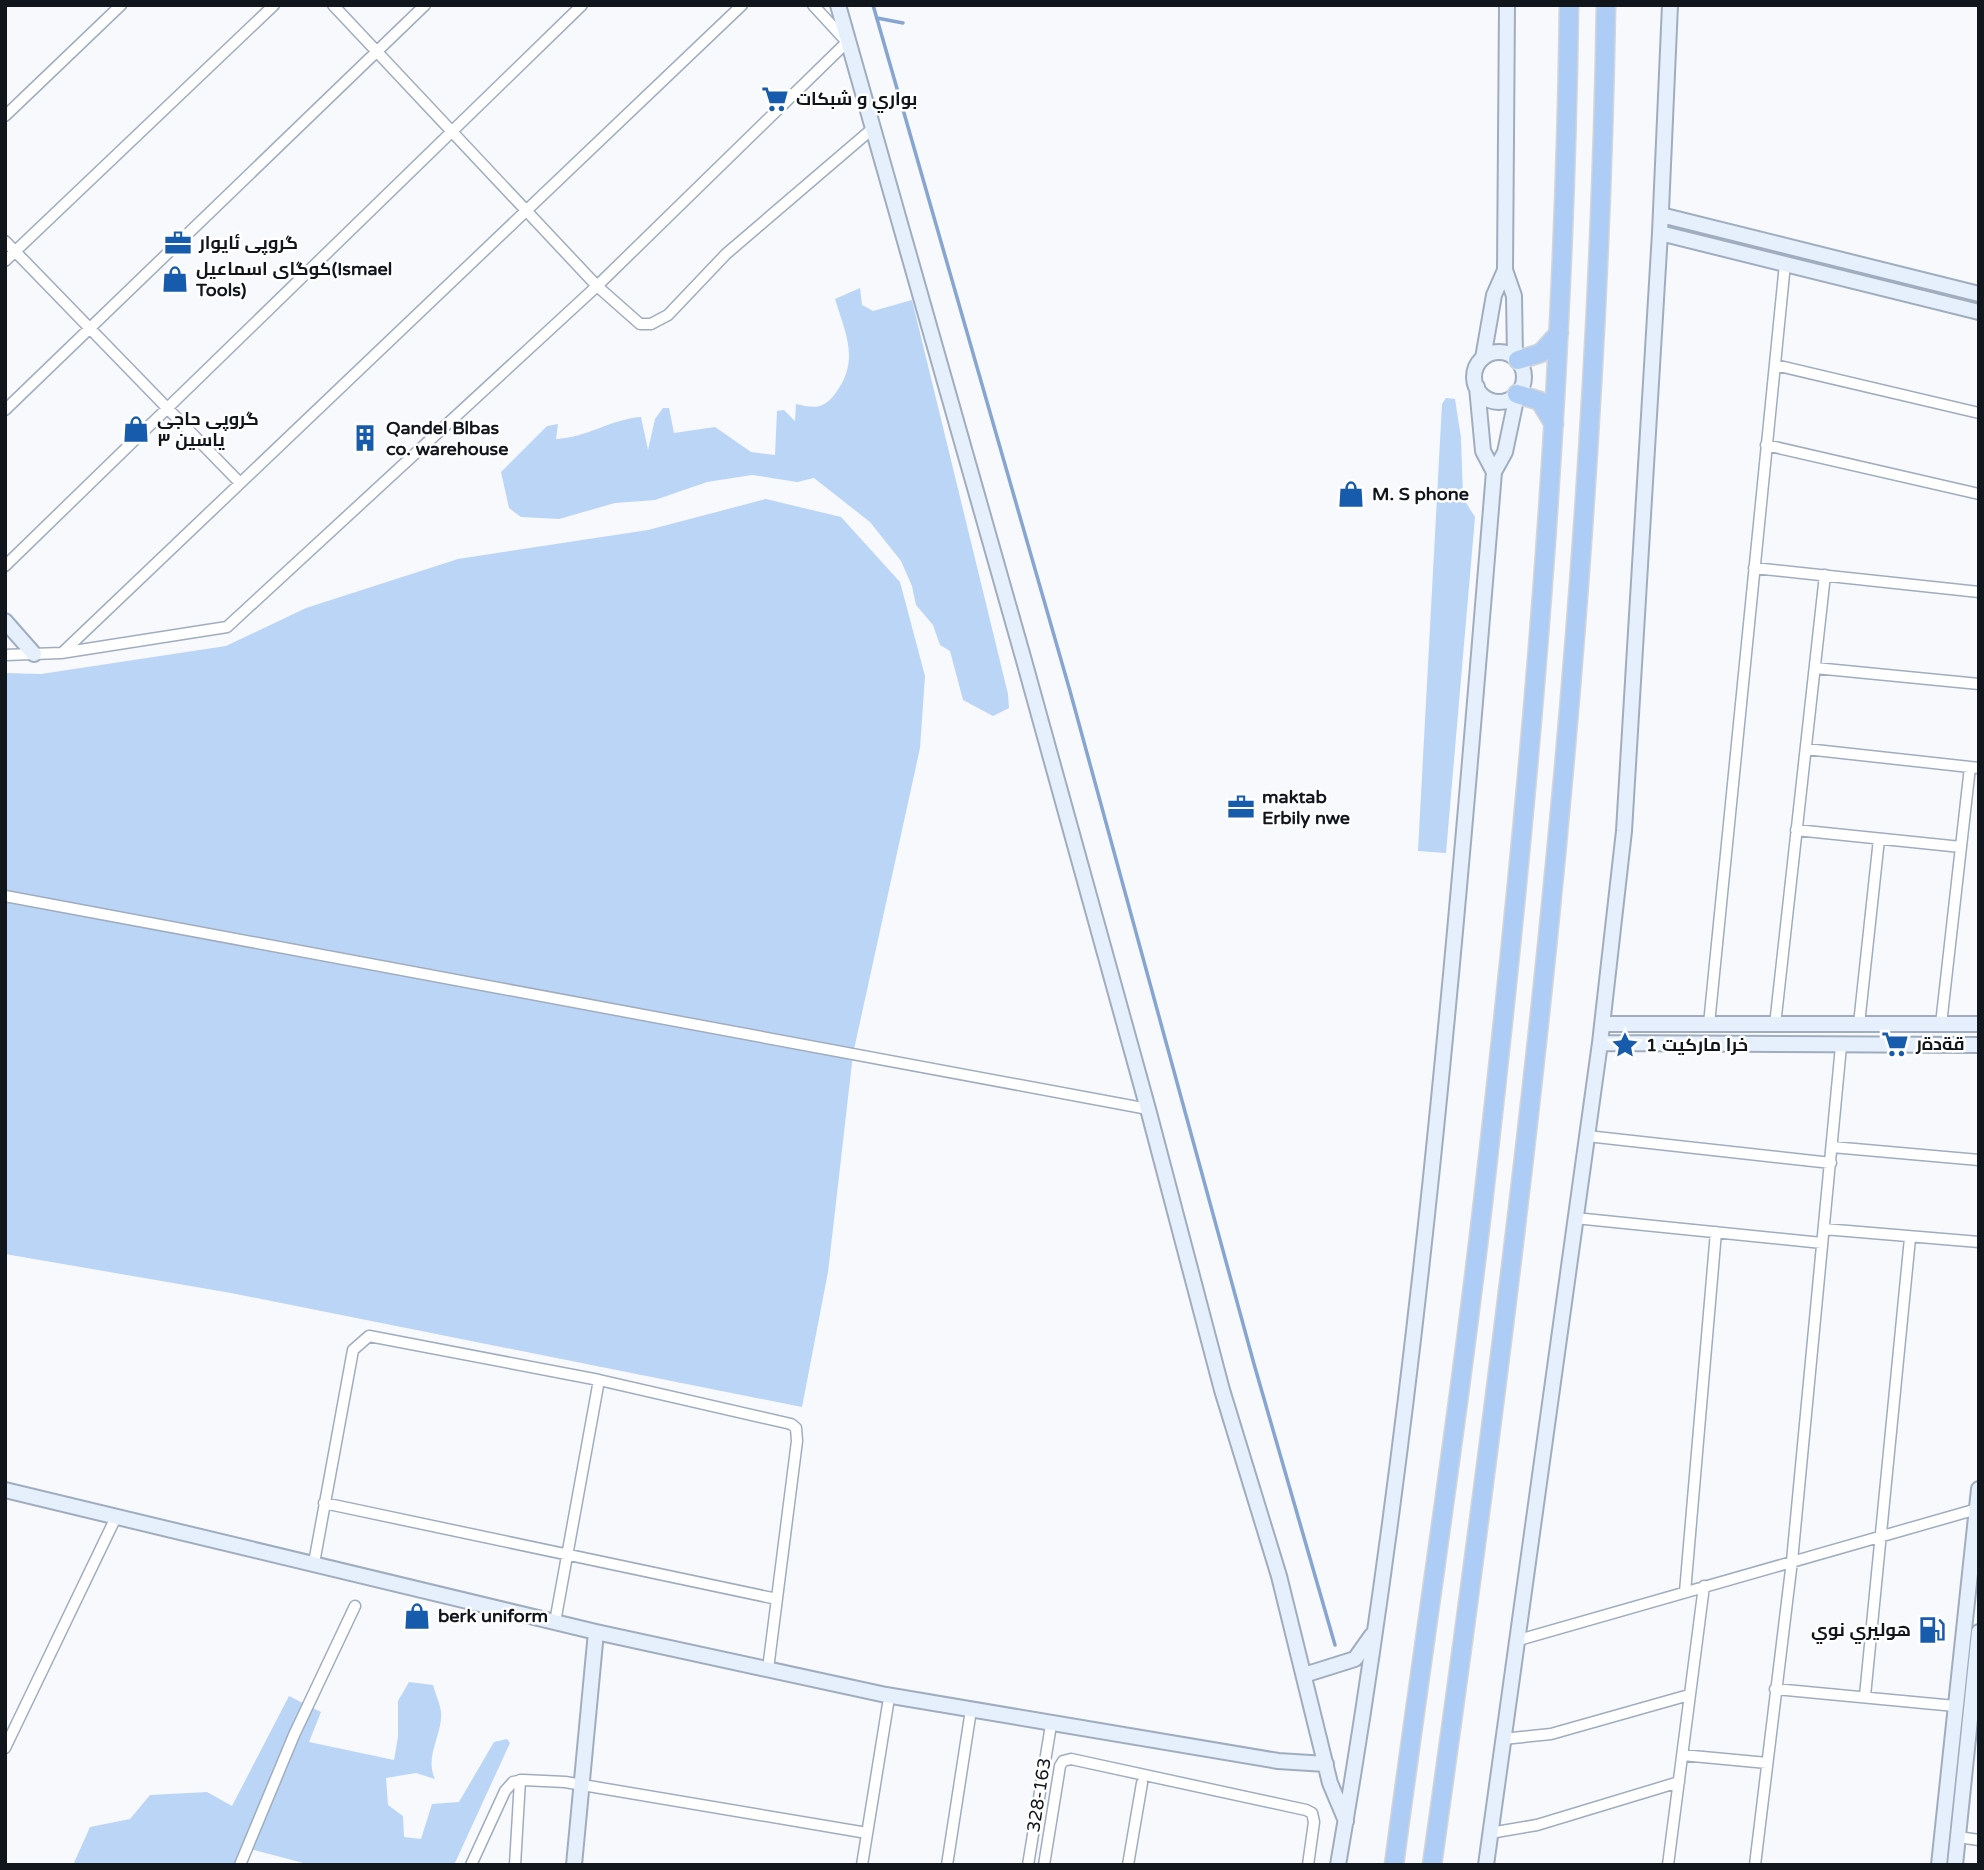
<svg xmlns="http://www.w3.org/2000/svg" width="1984" height="1870" font-family="'Varela Round',Cairo,sans-serif">
  <rect width="100%" height="100%" fill="#f7f9fd"/>
  <path fill="#bbd5f7" d="M860,288L862,305L873,311L912,300L1008,694L1009,708L993,716L963,700L950,651L940,645L933,625L916,605L912,586L901,561L870,522L814,478L797,482L752,475L707,482L655,500L615,503L559,519L521,517L509,508L501,472L547,426L558,424L556,439C586,438 611,419 641,417L648,450L655,419L663,408H669L674,433L715,427L751,452L775,455L777,411L784,410L795,421L796,404C813,408 823,410 835,394C860,361 846,335 835,299Z
    M1446,398L1455,399L1461,438L1463,498L1475,517L1446,853L1418,851L1442,404Z
    M766,499L841,517L900,582L925,676L920,748L853,1054L828,1272L802,1407L231,1293L5,1254V673L41,674L226,646L306,608L458,559L648,530Z
    M409,1682L433,1685C435,1693 440,1703 441,1712C443,1734 424,1756 435,1779L416,1773L386,1778L388,1805L403,1816L404,1837L421,1839L432,1804L459,1802L494,1742L507,1739L510,1743L454,1865H311L250,1849L242,1865H73L90,1827L130,1819L150,1795L207,1792L232,1806L289,1696L321,1712L309,1742L394,1760L398,1737V1701Z"/>
  <g fill="none" stroke-linecap="round" stroke-linejoin="round">
    <path stroke="#86a6d1" stroke-width="3.5" d="M873,5L1070,691L1254,1364L1335,1645
      M877,18L903,23"/>
    <defs>
      <path id="street" d="M333,5L597,286L640,324H651L668,315L726,254L872,129
        M5,116L121,5
        M5,241L240,483
        M5,261L274,5
        M1775,365L1979,413
        M5,410L425,5
        M1766,445L1979,494
        M5,566L582,5
        M1754,568L1979,592
        M62,653L742,5
        M5,655L61,653L227,627L597,286L847,42L813,5
        M1815,668L1979,684
        M1806,749L1979,768
        M1796,830L1961,847
        M5,896L1148,1109
        M1709,1024L1785,264
        M1859,1024L1879,839
        M1941,1024L1970,767
        M1775,1025L1825,575
        M1587,1136L1831,1163
        M1832,1147L1979,1160
        M1575,1218L1822,1243
        M1824,1229L1979,1242
        M324,1503L777,1599
        M314,1563L353,1350L369,1336L599,1380L791,1424L796,1428L797,1441L768,1669
        M1685,1592L1716,1232
        M555,1622L599,1380
        M1519,1640L1977,1509
        M1775,1689L1955,1706
        M1865,1696L1910,1238
        M1503,1739L1551,1734L1689,1695
        M5,1748L117,1515
        M1682,1755L1767,1763
        M1490,1833L1537,1825L1679,1782
        M1958,1837L1979,1840
        M240,1865L294,1735L355,1606
        M471,1865L505,1791L513,1782L523,1780L565,1782L867,1833
        M515,1865L520,1780
        M862,1865L888,1704
        M947,1865L971,1710
        M1028,1865L1051,1725
        M1044,1865L1060,1766L1063,1761L1071,1759L1306,1810L1312,1813L1314,1822L1308,1865
        M1128,1865L1142,1783
        M1668,1865L1704,1586
        M1755,1865L1792,1561L1841,1046"/>
      <path id="secondary" d="M838,5L1023,657L1148,1109L1222,1390L1279,1576L1330,1783L1346,1821
        M1507,5L1505,270L1514,296L1515,357
        M1661,215L1979,294
        M1660,233L1979,312
        M1474 377a25 25 0 1 1 50 0a25 25 0 1 1-50 0Z
        M1483,358L1494,295L1505,270
        M1477,387L1483,451L1494,472
        M5,621L34,654
        M1602,1024H1979
        M1600,1043L1979,1045
        M5,1490L596,1632L886,1695L1278,1761L1326,1764
        M1304,1675L1355,1659L1372,1635
        M574,1865L596,1632
        M1338,1865C1418,1404 1456,937 1494,472L1505,452L1517,395
        M1486,1865L1600,1043L1624,831L1660,233L1670,5
        M1939,1865L1979,1489
        M1955,1865L1979,1632"/>
      <path id="highway" d="M1518,360L1541,353L1559,333
        M1517,394L1540,401L1554,424
        M1394,1865C1425,1632 1461,1400 1487,1167C1531,781 1564,394 1569,5
        M1432,1865C1519,1248 1596,629 1606,5"/>
    </defs>
    <use href="#street" stroke="#a0adbe" stroke-width="13"/>
    <use href="#secondary" stroke="#a0adbe" stroke-width="18"/>
    <use href="#highway" stroke="#d4d5d6" stroke-width="21"/>
    <use href="#street" stroke="#fff" stroke-width="10"/>
    <use href="#secondary" stroke="#e6f0fd" stroke-width="14"/>
    <use href="#highway" stroke="#adcdf7" stroke-width="18"/>
  </g>
  <defs>
    <symbol id="supermarket-bare" viewBox="-9 -9 18 18"><path d="M-6-5.5h2.5l.6 2H6L4.5 2H-2.5L-4.4-4H-6ZM-1.5 3.2a1.3 1.3 0 1 0 .1 0ZM3 3.2a1.3 1.3 0 1 0 .1 0Z" fill="#175cac" stroke="#fff" stroke-width="2.5" paint-order="stroke"/></symbol>
    <symbol id="office-bare" viewBox="-9 -9 18 18"><path d="M-6-3h4V-5.5h4V-3h4V5H-6ZM-1-4.5V-3h2v-1.5ZM-6 0V1H6V0Z" fill="#175cac" stroke="#fff" stroke-width="2.5" paint-order="stroke"/></symbol>
    <symbol id="shop-bare" viewBox="-9 -9 18 18"><path d="M-5-2.5h2.3a2.7 3.5 0 0 1 5.4 0H5L5.5 6h-11ZM-1.5-2.5h3a1.5 2.3 0 0 0-3 0Z" fill="#175cac" stroke="#fff" stroke-width="2.5" paint-order="stroke"/></symbol>
    <symbol id="building-bare" viewBox="-9 -9 18 18"><path d="M-4-6H4V6H1V3H-1V6H-4ZM-2.5-4.3h1.7v1.8h-1.7ZM.8-4.3h1.7v1.8H.8ZM-2.5-1h1.7V.8h-1.7ZM.8-1h1.7V.8H.8Z" fill="#175cac" stroke="#fff" stroke-width="2.5" paint-order="stroke"/></symbol>
    <symbol id="sight-bare" viewBox="-9 -9 18 18"><path d="M0-6L1.8-2.2L6-1.7L2.9 1.2L3.7 5.4L0 3.3L-3.7 5.4L-2.9 1.2L-6-1.7L-1.8-2.2Z" fill="#175cac" stroke="#fff" stroke-width="2.5" paint-order="stroke"/></symbol>
    <symbol id="fuel-bare" viewBox="-9 -9 18 18"><path d="M-5.5-6h7V0h2V4h1.3V-2.5L3-4.5l.8-.8L6-3V5H2.5V1h-1V6h-7ZM-4.2-4.7v3.2H.2V-4.7Z" fill="#175cac" stroke="#fff" stroke-width="2.5" paint-order="stroke"/></symbol>
  </defs>
  <g fill-rule="evenodd">
    <use href="#supermarket-bare" x="756" y="80" width="38" height="38"/>
    <use href="#office-bare" x="159" y="224" width="38" height="38"/>
    <use href="#shop-bare" x="156" y="260" width="38" height="38"/>
    <use href="#shop-bare" x="117" y="410" width="38" height="38"/>
    <use href="#building-bare" x="346" y="419" width="38" height="38"/>
    <use href="#shop-bare" x="1332" y="475" width="38" height="38"/>
    <use href="#office-bare" x="1222" y="788" width="38" height="38"/>
    <use href="#supermarket-bare" x="1876" y="1025" width="38" height="38"/>
    <use href="#sight-bare" x="1606" y="1026" width="38" height="38"/>
    <use href="#shop-bare" x="398" y="1597" width="38" height="38"/>
    <use href="#fuel-bare" x="1913" y="1611" width="38" height="38"/>
  </g>
  <g text-anchor="middle" stroke-width="5" stroke-linejoin="round" paint-order="stroke">
    <g font-size="18" font-weight="bold" fill="#11151c" stroke="#fff" text-anchor="start">
      <text x="796" y="105">بواري و شبكات</text>
      <text x="199" y="249">گروپى ئايوار</text>
      <text x="196" y="275">كوگای اسماعیل(Ismael<tspan x="196" dy="21">Tools)</tspan></text>
      <text x="157" y="425">گروپی حاجی<tspan x="157" dy="21">یاسین ٣</tspan></text>
      <text x="386" y="434">Qandel Blbas<tspan x="386" dy="21">co. warehouse</tspan></text>
      <text x="1372" y="500">M. S phone</text>
      <text x="1262" y="803">maktab<tspan x="1262" dy="21">Erbily nwe</tspan></text>
      <text x="1916" y="1050">قةدةر</text>
      <text x="1646" y="1051">خرا ماركيت 1</text>
      <text x="438" y="1622">berk uniform</text>
      <text x="1911" y="1636" text-anchor="end">هوليري نوي</text>
    </g>
    <g font-size="18" fill="#11151c" stroke="#fff">
      <text transform="translate(1039 1795) rotate(-81)" y="6">328-163</text>
    </g>
  </g>
  <rect width="1984" height="1870" fill="none" stroke="#11151c" stroke-width="14"/>
</svg>
